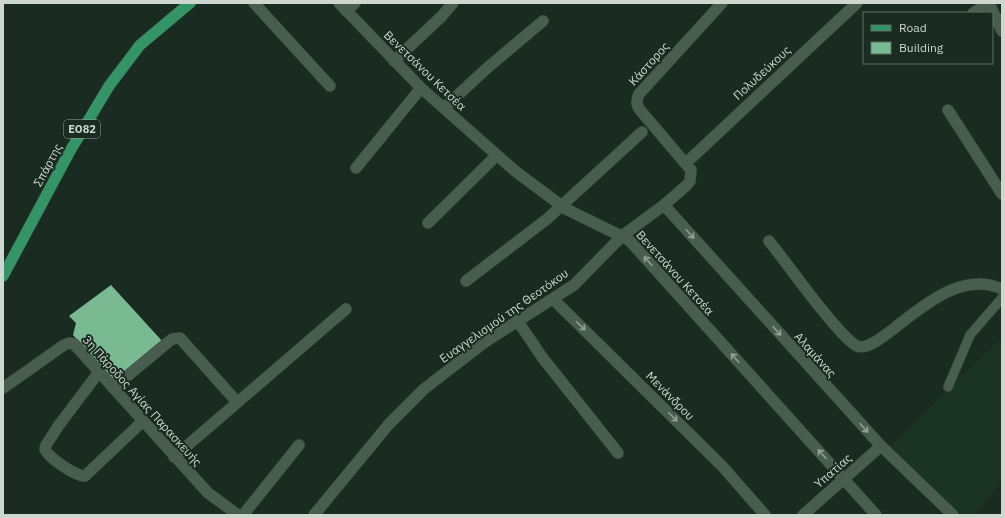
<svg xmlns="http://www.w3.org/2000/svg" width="1005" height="518" font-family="'IBM Plex Sans',sans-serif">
  <rect width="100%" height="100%" fill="#1a2b21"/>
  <path fill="#1b3324" d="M1002,338V481L974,515H963L920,477L890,447Z"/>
  <path fill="#7aba93" d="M111,285L163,342L115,382L73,335L76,323L69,316Z"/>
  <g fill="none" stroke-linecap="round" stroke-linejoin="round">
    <defs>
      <path id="service" d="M948,387L970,335L1002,298"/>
      <path id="minor" d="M254,3L330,86
        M339,3L421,88L515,171L566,209L629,240L876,515
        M989,3L1002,31
        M346,11L355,3
        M973,13L988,3
        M394,61L441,17L453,3
        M444,108L486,69L543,21
        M948,110L1002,194
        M686,163L857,3
        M356,168L421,88
        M664,205L881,446L953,515
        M428,223L497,155
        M769,241C793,271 815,304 841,332C846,337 851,343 857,346C881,357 943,261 1002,289
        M466,281L547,219L642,132
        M553,299L723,467L765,515
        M517,320L542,357L618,453
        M99,372L59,425L46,445L45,449C47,457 77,477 85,476L143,421
        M3,388L64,345L69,343L74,344L208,493L238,515
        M113,388L172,339L180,338L237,402
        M174,457L346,309
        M243,515L299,445
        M314,515L389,424L424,389L485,342L574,285L622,236L664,205L687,185L690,181L691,170L640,110C636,104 636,101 639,94L722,3
        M803,515L881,446"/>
      <path id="primary" d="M3,276L70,151L109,86L140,45L190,3"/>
    </defs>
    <use href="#service" stroke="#38473d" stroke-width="10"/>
    <use href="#minor" stroke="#38473d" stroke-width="12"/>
    <use href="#primary" stroke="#38473d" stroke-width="12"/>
    <use href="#service" stroke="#495c50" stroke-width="9"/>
    <use href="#minor" stroke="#495c50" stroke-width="11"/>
    <use href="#primary" stroke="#339566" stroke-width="11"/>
  </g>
  <defs><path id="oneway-shaft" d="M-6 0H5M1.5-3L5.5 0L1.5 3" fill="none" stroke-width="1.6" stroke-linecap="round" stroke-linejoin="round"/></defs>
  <g stroke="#92a096">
    <use href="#oneway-shaft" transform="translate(690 234) rotate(48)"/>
    <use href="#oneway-shaft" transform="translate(648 261) rotate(-132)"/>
    <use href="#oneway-shaft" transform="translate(581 326) rotate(44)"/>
    <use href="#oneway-shaft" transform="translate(777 331) rotate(48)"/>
    <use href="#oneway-shaft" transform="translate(735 358) rotate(-132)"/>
    <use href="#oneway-shaft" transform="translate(673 417) rotate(45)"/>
    <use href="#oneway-shaft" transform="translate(864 428) rotate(48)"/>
    <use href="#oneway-shaft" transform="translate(822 454) rotate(-132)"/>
  </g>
  <g text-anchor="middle" stroke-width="4" stroke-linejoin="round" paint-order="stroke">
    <rect fill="#1a2b21" stroke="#97a39c" stroke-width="1" x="64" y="120" width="36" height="18" rx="3"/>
    <g font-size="11" font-weight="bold" fill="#cdd7d0">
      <text x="82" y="133">ΕΟ82</text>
    </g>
    <g font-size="12" fill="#cdd7d0" stroke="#1a2b21">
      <text transform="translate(649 64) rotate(-48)" y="4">Κάστορος</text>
      <text transform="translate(425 71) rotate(44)" y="4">Βενετσάνου Κετσέα</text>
      <text transform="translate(762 73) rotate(-43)" y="4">Πολυδεύκους</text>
      <text transform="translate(48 165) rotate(-62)" y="4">Σπάρτης</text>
      <text transform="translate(675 273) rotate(48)" y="4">Βενετσάνου Κετσέα</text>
      <text transform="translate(504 316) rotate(-35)" y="4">Ευαγγελισμού της Θεοτόκου</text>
      <text transform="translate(815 355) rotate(48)" y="4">Αλαμάνας</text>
      <text transform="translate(670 396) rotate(45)" y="4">Μενάνδρου</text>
      <text transform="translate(142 401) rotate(48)" y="4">3η Πάροδος Αγίας Παρασκευής</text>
      <text transform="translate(833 471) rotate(-41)" y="4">Υπατίας</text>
    </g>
  </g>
  <rect width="1005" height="518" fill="none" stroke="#cdd7d0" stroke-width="8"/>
  <rect x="863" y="12" width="130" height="52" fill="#1a2b21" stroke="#627067"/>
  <rect x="871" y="25" width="20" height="6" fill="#339566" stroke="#627067"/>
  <text x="899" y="32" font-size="12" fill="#cdd7d0">Road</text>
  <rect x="871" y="42" width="20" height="12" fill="#7aba93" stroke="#627067"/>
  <text x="899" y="52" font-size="12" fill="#cdd7d0">Building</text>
</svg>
